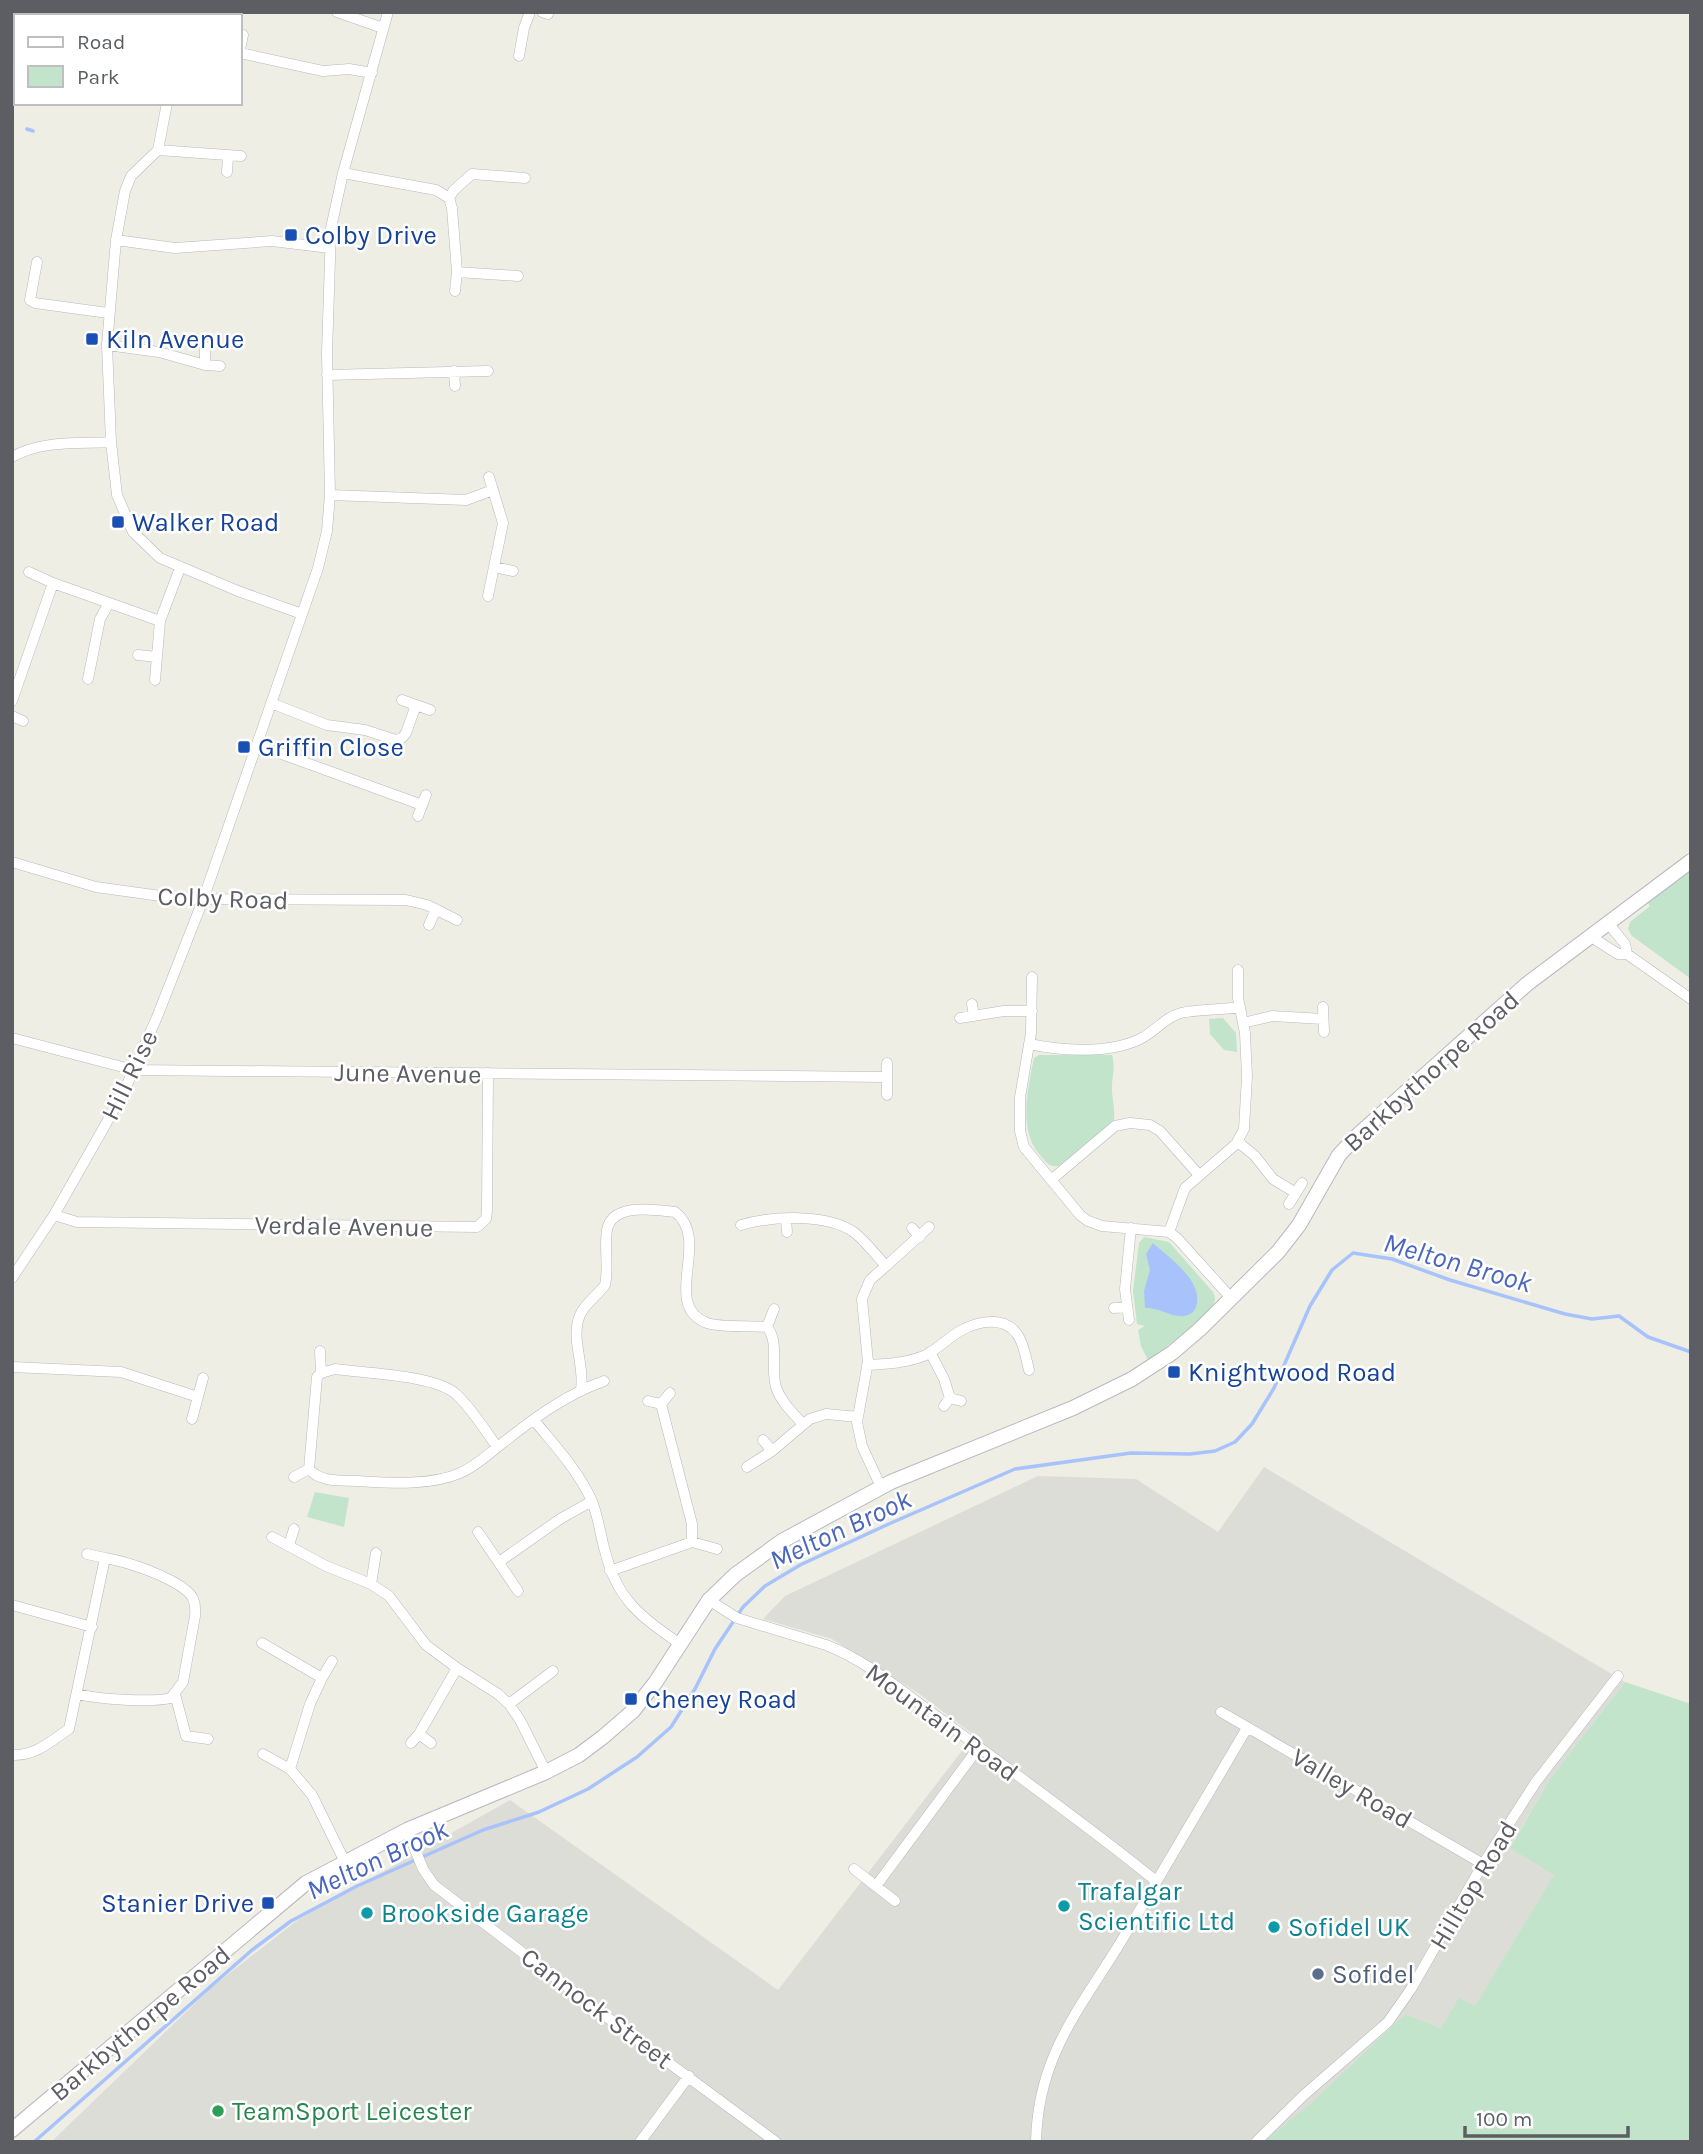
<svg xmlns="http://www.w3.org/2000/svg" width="1703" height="2154" font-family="Karla,sans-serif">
  <rect width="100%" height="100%" fill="#eeeee5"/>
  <path fill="#ddddd7" d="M1264,1467L1625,1682L1550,1779L1510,1847L1555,1875L1475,2007L1441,2028L1405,2014L1281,2132L1267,2142H51L212,1987L299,1919L510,1800L778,1990L974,1735L918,1693L832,1639L763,1619L785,1596L1038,1476L1136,1479L1218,1532Z"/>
  <path fill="#c2e4cb" d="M1691,868V979L1632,936L1628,929L1630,922L1650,906L1647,902Z
    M1223,1018L1236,1033L1237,1052L1224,1050L1210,1034L1209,1019Z
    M1039,1055H1112C1116,1069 1111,1078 1112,1092C1113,1102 1115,1111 1114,1121L1059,1166C1049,1167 1047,1163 1039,1154C1018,1128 1028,1088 1034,1058Z
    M1144,1237L1169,1242L1213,1292C1215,1297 1216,1298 1214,1303C1208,1318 1162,1350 1148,1360L1141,1346L1138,1330L1145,1326L1137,1324L1133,1291L1139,1243Z
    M315,1492L349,1498L344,1527L307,1517Z
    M1625,1682L1691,1704V2142H1263L1309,2105L1405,2014L1441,2028L1459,1998L1475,2006L1554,1875L1510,1848L1550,1779Z"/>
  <path fill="#a8c2fb" d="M1153,1243C1168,1257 1201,1279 1197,1303C1196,1308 1194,1313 1188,1315C1174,1320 1160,1307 1145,1308L1144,1291L1150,1270L1146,1254Z"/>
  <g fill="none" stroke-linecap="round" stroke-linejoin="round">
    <path stroke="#a8c2fb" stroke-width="3.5" d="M27,129L33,131
      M34,2142L252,1950L291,1921L357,1886L483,1830L539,1812L588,1789L637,1757L671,1727L695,1689L715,1649L743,1607L765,1586L800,1565L891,1523L1015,1469L1131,1453L1190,1454L1215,1451L1235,1442L1252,1424L1274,1388L1310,1306L1332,1270L1353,1253L1392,1259L1450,1280L1565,1314L1592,1319L1619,1316L1648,1337L1691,1352"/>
    <defs>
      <path id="street" d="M337,12L383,28
        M542,12L548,14
        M240,49L243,35
        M240,53L323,71L349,69L372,73
        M519,56L524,28L530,12
        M167,103L158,150L131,176L125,191L116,240L107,345L111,442L117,495L133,532L160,558L238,591L302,614
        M158,150L241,156
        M227,172L228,157
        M343,173L436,190L449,198L452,208L457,272L455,291
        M449,198L454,190L472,174L525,178
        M116,240L175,248L272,241L330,248
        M37,262L30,300L35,303L108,313
        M457,272L518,276
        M107,345L159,352L205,365L220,366
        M205,365V347
        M454,371L455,386
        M327,375L488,371
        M12,457C42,440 77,444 111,442
        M330,495L466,500L493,490
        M494,567L513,571
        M29,572L53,583L160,621
        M488,596L503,523L489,477
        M138,655L157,657
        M88,679L100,619L109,603
        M155,680L160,621L180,568
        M402,700L430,710
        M12,701L53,583
        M271,703L327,725L365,730L396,740L402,738L406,733L416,705
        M12,716L23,721
        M257,745L422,805
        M418,816L426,795
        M12,862L96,887L182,899L406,900L427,905L457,920
        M1608,923L1625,944L1627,954
        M429,925L436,909
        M1590,936L1618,954H1627L1691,999
        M1032,977L1031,1033L1020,1097V1131L1024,1147L1080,1215L1088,1221L1102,1226L1169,1232L1177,1238L1232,1299
        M972,1004L974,1016
        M1323,1007L1324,1032
        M960,1018L1004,1011H1032
        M1243,1023L1272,1016L1323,1019
        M12,1038L134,1070L887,1077
        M1029,1044C1063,1051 1109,1054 1140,1039C1155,1032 1165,1017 1181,1013C1196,1009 1222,1010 1240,1007
        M887,1095V1063
        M1238,1142L1255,1156L1273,1179L1296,1193
        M1051,1180L1115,1126L1130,1123L1150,1125L1160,1131L1199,1175
        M1289,1204L1302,1183
        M54,1215L77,1222L477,1227L486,1219L487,1211L488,1073
        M786,1219L787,1232
        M741,1225C772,1216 828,1213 855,1233C866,1242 876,1255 886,1266L870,1280L862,1299L868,1362L857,1422L862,1446L881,1487
        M912,1228L920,1237
        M1169,1232L1185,1188L1236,1144L1244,1129L1247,1076L1245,1033L1238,998V970
        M886,1266L929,1227
        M12,1278L54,1215L103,1129L126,1087L157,1017L203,900L318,568L327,531L330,495L327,353L331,228L343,173L388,12
        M1114,1308L1127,1307
        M1129,1320L1125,1289L1131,1228
        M767,1327L774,1309
        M320,1351L321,1373
        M930,1352L944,1379L950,1398
        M867,1365C888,1364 907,1363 926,1355C939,1348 949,1337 962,1330C979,1321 1004,1316 1017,1334C1024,1343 1026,1359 1029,1370
        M12,1367L121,1372L198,1397
        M581,1389C585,1365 570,1338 580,1315C585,1303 597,1296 605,1285C609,1267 604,1248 607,1230C612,1202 655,1210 675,1212C712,1240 660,1305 707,1323C722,1328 750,1325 767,1327C780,1343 770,1368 776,1387C781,1402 792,1412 803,1424
        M648,1401L661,1404L670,1393
        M661,1404L692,1524V1542
        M944,1406L950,1398L961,1401
        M192,1419L203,1378
        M534,1420C554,1445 577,1469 591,1499C598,1514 600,1534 605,1551C617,1600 640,1616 680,1644
        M763,1440L772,1451
        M747,1467L772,1451L810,1419L826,1414L858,1417
        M309,1469C321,1483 342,1480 359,1481C390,1483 431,1486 460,1473C477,1466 489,1453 504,1442C534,1418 567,1394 604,1381
        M294,1477L309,1469L317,1377L321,1373L335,1369C364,1373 437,1375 457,1395C472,1409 485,1430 497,1447
        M478,1532L518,1591
        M272,1537L326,1566L371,1584L389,1596L426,1645L457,1668L498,1694L509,1704L520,1720L546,1772
        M289,1545L294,1529
        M87,1554L105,1558
        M499,1562L560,1519L592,1501
        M610,1571L692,1542L717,1549
        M371,1584L376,1553
        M709,1600L737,1618L826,1645C868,1661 905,1694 942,1720C1014,1773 1087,1825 1156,1881
        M12,1605L92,1627
        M262,1643L322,1678L310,1704L290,1769L312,1795L345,1862
        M322,1678L332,1661
        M175,1694L186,1736L208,1739
        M509,1704L553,1671
        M1221,1712L1483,1864
        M419,1734L431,1743
        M411,1743L419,1734L457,1668
        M263,1754L290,1769
        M12,1755C36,1756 51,1741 69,1729L105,1558C129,1562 169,1576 187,1591C195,1597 196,1606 195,1616L183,1682L171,1698C151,1703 98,1699 77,1694
        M407,1830L423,1869L434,1885L604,2015L776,2142
        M854,1869L895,1901
        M876,1886L979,1747
        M640,2142L689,2076
        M1036,2142C1038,2053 1082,2007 1125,1935C1165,1866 1206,1797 1247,1728
        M1256,2142L1304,2095L1388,2022L1411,1989L1483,1864L1536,1782L1618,1676"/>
      <path id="secondary" d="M12,2130L306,1883L407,1830L546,1772L579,1755L603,1737L633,1711L655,1683L709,1600L735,1575L782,1541L891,1482L1073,1408L1132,1379L1172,1353L1199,1330L1278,1252L1299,1225L1339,1155L1359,1134L1527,984L1691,861"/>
    </defs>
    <use href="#street" stroke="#b7b8be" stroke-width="11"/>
    <use href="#secondary" stroke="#b8b9c0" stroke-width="16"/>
    <use href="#street" stroke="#fff" stroke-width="10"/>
    <use href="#secondary" stroke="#fff" stroke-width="14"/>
    <path stroke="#b7b7b8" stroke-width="3.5" stroke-dasharray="2 9" stroke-linecap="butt" d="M40,16L41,12
      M51,16L52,12
      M12,68L16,59
      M12,86L16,77
      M12,114L16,103"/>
  </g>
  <g fill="#1a4fb4" stroke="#fff" stroke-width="2.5">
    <rect x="284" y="228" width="14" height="14" rx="3.5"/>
    <rect x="85" y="332" width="14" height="14" rx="3.5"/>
    <rect x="111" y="515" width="14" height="14" rx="3.5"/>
    <rect x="237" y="740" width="14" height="14" rx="3.5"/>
    <rect x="1167" y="1365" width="14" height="14" rx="3.5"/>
    <rect x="624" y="1692" width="14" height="14" rx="3.5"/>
    <rect x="261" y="1896" width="14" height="14" rx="3.5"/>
  </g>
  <g fill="#0f9aa8" stroke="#fff" stroke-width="2.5">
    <circle cx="1064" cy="1906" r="7"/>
    <circle cx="367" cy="1913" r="7"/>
    <circle cx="1274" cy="1927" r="7"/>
  </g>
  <circle fill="#5c6f8a" stroke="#fff" stroke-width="2.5" cx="1318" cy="1974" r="7"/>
  <circle fill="#2e9e5b" stroke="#fff" stroke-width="2.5" cx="218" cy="2111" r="7"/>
  <g text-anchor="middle" stroke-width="5" stroke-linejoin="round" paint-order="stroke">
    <g font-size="26" fill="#164399" stroke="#fff" text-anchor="start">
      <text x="305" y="244">Colby Drive</text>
      <text x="106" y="348">Kiln Avenue</text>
      <text x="132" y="531">Walker Road</text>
      <text x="258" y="756">Griffin Close</text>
      <text x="1188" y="1381">Knightwood Road</text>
      <text x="645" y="1708">Cheney Road</text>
      <text x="254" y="1912" text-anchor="end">Stanier Drive</text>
    </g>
    <g font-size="26" fill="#5c5e64" stroke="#fff">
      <text transform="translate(223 898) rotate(2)" y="9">Colby Road</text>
      <text transform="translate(1431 1071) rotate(-42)" y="9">Barkbythorpe Road</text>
      <text transform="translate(408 1073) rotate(1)" y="9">June Avenue</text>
      <text transform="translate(129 1075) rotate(-64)" y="9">Hill Rise</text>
      <text transform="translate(344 1226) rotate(1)" y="9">Verdale Avenue</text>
      <text transform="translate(942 1722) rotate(36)" y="9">Mountain Road</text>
      <text transform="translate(1352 1788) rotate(30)" y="9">Valley Road</text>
      <text transform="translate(1473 1885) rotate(-59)" y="9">Hilltop Road</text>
      <text transform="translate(597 2008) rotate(37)" y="9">Cannock Street</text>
      <text transform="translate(140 2023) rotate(-40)" y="9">Barkbythorpe Road</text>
    </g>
    <g font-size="26" fill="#0d838f" stroke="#fff" text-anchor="start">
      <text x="1078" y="1900">Trafalgar<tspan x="1078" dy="30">Scientific Ltd</tspan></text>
      <text x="381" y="1922">Brookside Garage</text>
      <text x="1288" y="1936">Sofidel UK</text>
    </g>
    <g font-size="26" fill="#4e5e75" stroke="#fff" text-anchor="start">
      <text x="1332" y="1983">Sofidel</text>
    </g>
    <g font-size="26" fill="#27864d" stroke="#fff" text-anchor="start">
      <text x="232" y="2120">TeamSport Leicester</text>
    </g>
    <g font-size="28" font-style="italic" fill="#4b67bd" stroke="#fff">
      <text transform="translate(1458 1262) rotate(16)" y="10">Melton Brook</text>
      <text transform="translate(840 1529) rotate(-25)" y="10">Melton Brook</text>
      <text transform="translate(377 1859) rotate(-25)" y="10">Melton Brook</text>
    </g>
  </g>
  <rect width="1703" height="2154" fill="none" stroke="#5c5e64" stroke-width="28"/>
  <rect x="14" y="14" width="228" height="91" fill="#ffffff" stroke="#bebfc1" stroke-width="2"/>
  <rect x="28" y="37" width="35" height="10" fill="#ffffff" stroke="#bebfc1" stroke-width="2"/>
  <text x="77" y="49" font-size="21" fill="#5c5e64">Road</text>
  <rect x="28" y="66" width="35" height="21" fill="#c2e4cb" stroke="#bebfc1" stroke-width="2"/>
  <text x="77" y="84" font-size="21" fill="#5c5e64">Park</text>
  <path d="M1465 2126v10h163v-10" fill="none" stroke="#5c5e64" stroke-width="3.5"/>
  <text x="1476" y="2126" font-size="21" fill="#5c5e64" stroke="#ffffff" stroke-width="5" paint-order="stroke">100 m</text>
</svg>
